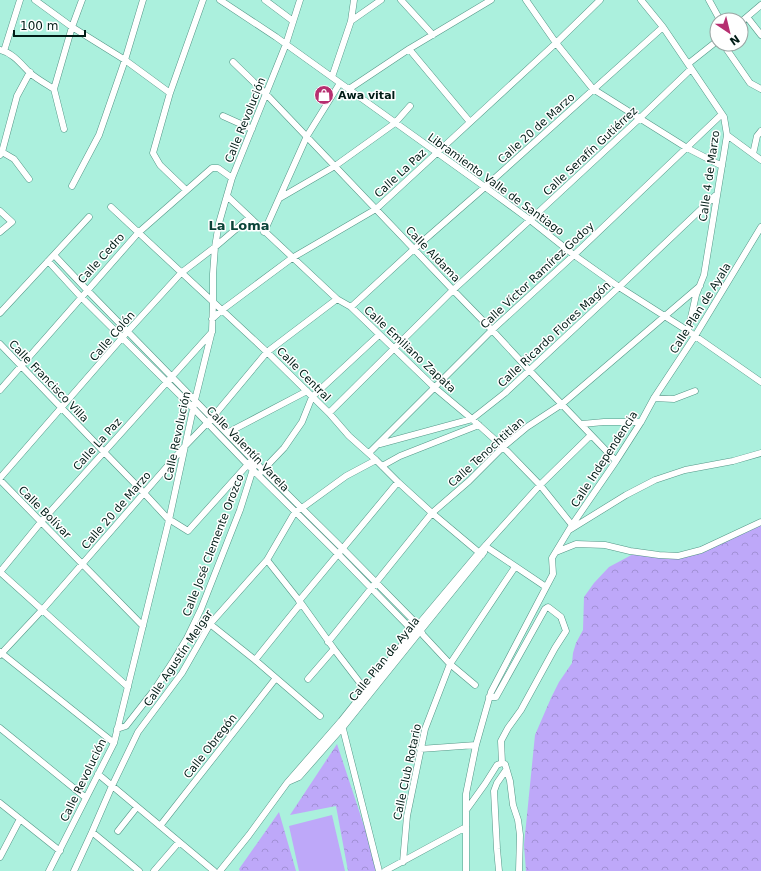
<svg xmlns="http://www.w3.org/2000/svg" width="761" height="871" font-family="'DejaVu Sans',sans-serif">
  <defs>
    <pattern id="park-crowns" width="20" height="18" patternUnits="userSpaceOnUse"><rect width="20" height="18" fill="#bea8f9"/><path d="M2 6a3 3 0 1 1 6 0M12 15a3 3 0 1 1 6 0" fill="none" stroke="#a290d5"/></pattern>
  </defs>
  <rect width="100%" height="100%" fill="#abf0dd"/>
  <path fill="#bea8f9" d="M332,815L345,871H299L289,826Z"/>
  <path fill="url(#park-crowns)" d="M761,520V871H526L524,845L535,735L551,698L559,682L572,663L573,653L576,643L583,630L584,597L594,583L609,567L639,551L684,554Z
    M337,744L371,847L376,871H348L336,806L290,815Z
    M279,812L296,871H240L239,869Z"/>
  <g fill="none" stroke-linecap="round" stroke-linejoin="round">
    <defs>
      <path id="minor" d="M35,0L72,27L125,60L170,93
        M220,0L276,37L485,187L530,220L574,255L619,287L688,331L761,382
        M265,0L293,21
        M401,0L433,35
        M526,0L556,43L593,89L687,148L722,166
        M641,0L663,27L724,117L727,135L704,275L696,295L688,331
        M709,0L720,20
        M747,17L761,35
        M351,21L381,0
        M741,22L761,5
        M723,44L750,83L761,89
        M409,49L470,122
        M0,50C13,53 21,64 30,73C37,79 46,84 54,89
        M4,51L20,0
        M233,62L266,94L453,290L492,330L529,370L616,461
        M688,64L717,41
        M332,77L351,21L354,0
        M54,89L72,27L82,0
        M54,89L64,129
        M349,89L409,49L491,0
        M223,116L252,129
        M727,135L761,160
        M2,152L14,159L29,179
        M753,154L757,136L761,131
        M0,155L2,152L17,96L30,72
        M72,186L99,135L125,60L143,0
        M186,190L160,165L153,153L170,93L203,0
        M227,196L337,299L351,307L435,388L472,419L503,447L540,485L572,525
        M280,198L335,166L395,123L410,106
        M111,207L267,352L329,413L349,436L376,460L398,482L432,513L482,555
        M0,211L12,222L0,232
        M264,232L307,136L340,83
        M54,255L87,290L256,463L343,549L418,625L423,635L450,664L475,685
        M48,261L81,297L194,409L248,465L338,554L413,631L415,632
        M351,307L414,249L485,187L663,27
        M0,313L89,217
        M212,319L222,310L292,258L376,209L556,43L600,0
        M0,344L104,452L144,493L169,520L172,521L188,531L250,462
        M0,390L138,233L212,168H218L232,178
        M654,398L674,399L695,391
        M329,413L453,290L530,220L639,119L691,69
        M582,424L604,422H641
        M227,433L307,391
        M380,444L472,419L505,393L619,287L717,194
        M369,453L492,330L574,255L722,114
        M382,466L400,456L479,425
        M261,472L284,448L302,422L312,397L379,335
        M0,478L128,331L181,273L215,247L249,218
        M0,480L143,626
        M571,529L626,495L655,480L685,470L733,461L761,453
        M485,546L546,587
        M556,552L576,544L605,545L630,551L659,555L678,556L701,550L761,522
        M267,560L301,603L334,649L367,692
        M0,572L41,522L212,332
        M0,572L128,687
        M299,601L398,482
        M210,624L255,660L320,716
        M328,642L432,513L469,481L503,447L527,427L562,404L700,286
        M0,652L114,743
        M0,655L43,609L185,446L212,418L267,352L337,299
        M255,660L301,603
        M308,679L334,649
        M489,697H496L545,609L548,607L561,617L566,631L555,648L521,710L508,728L501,741L502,763L505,764L510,781L513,805L518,820L520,835L519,871
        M342,725L379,871
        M0,728L86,798
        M117,729L126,726L155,689L172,663L187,638L201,609L240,510L254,466
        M420,749L476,745
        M98,774L214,871
        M290,781L299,777L343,727L421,630L484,552
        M0,803L60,851
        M467,809L485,784L497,765L502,763
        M160,826L276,678
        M118,831L137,807
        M92,832L139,871
        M0,857L20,819
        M403,862L407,816L425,729L450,664L515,567
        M49,871L114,743L169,520L195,400L212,331L213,303V274L215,247L219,223L232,178L286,44L300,0
        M74,871L92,832L112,786L138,732L182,673L210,624L267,560L295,512L302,508L346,476L376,460
        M154,871L179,842
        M220,871L249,835L287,783L341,721L413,631L476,556L540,485L591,435
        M385,871L466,827
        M466,871V794L476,745L491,692L553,574L552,558L572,525L616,461L641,422L654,398L695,336L761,227
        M499,871L497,849L494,791L497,783L506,770"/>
    </defs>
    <use href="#minor" stroke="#549787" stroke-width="7"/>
    <use href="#minor" stroke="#fff" stroke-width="6"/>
  </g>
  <defs>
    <symbol id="shop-disc" viewBox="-11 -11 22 22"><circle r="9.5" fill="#b62f70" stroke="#fff"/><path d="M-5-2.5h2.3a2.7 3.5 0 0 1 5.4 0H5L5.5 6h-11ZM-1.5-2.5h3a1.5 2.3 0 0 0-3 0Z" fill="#fff"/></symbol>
  </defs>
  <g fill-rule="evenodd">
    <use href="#shop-disc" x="313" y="84" width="22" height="22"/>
  </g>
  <g text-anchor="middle" stroke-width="3" stroke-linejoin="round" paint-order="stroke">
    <g font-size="11" font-weight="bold" fill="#011c16" stroke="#fff" text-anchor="start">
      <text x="338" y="99">Awa vital</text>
    </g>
    <g font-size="11" fill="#011c16" stroke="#fff">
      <text transform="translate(245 120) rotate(-68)" y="4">Calle Revolución</text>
      <text transform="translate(536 128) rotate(-42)" y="4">Calle 20 de Marzo</text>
      <text transform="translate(590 151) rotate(-43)" y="4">Calle Serafín Gutiérrez</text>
      <text transform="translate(400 173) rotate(-43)" y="4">Calle La Paz</text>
      <text transform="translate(709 176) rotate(-82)" y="4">Calle 4 de Marzo</text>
      <text transform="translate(496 184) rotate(36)" y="4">Libramiento Valle de Santiago</text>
      <text transform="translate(433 254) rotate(46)" y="4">Calle Aldama</text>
      <text transform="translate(101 258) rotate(-48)" y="4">Calle Cedro</text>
      <text transform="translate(537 275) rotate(-43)" y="4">Calle Víctor Ramírez Godoy</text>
      <text transform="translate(700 308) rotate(-58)" y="4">Calle Plan de Ayala</text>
      <text transform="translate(554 334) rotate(-43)" y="4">Calle Ricardo Flores Magón</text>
      <text transform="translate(112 336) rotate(-49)" y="4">Calle Colón</text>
      <text transform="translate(410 349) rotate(43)" y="4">Calle Emiliano Zapata</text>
      <text transform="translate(304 374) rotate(45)" y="4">Calle Central</text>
      <text transform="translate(49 381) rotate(46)" y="4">Calle Francisco Villa</text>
      <text transform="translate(177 436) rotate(-78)" y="4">Calle Revolución</text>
      <text transform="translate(97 444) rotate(-48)" y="4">Calle La Paz</text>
      <text transform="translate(248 449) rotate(46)" y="4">Calle Valentín Varela</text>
      <text transform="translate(486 452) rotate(-42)" y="4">Calle Tenochtitlan</text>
      <text transform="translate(604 459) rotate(-57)" y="4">Calle Independencia</text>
      <text transform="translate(116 510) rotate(-49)" y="4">Calle 20 de Marzo</text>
      <text transform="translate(45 512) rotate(45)" y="4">Calle Bolívar</text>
      <text transform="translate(213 545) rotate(-69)" y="4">Calle José Clemente Orozco</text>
      <text transform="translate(178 658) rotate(-56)" y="4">Calle Agustín Melgar</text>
      <text transform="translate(384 659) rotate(-51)" y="4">Calle Plan de Ayala</text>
      <text transform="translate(210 746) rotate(-52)" y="4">Calle Obregón</text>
      <text transform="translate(407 772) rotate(-78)" y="4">Calle Club Rotario</text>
      <text transform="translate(83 780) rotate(-64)" y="4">Calle Revolución</text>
    </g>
    <g font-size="13" font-weight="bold" fill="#0b4338" stroke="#fff">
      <text x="239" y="230">La Loma</text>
    </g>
  </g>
  <g transform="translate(729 32) rotate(145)"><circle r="19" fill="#ffffff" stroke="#99a4a2"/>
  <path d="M0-3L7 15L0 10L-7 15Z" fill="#b62f70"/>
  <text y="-6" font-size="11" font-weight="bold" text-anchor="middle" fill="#011c16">N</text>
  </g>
  <path d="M14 30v6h71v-6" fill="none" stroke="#011c16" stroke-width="2"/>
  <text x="20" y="30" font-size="12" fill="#011c16" stroke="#ffffff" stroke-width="3" paint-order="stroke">100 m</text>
</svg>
